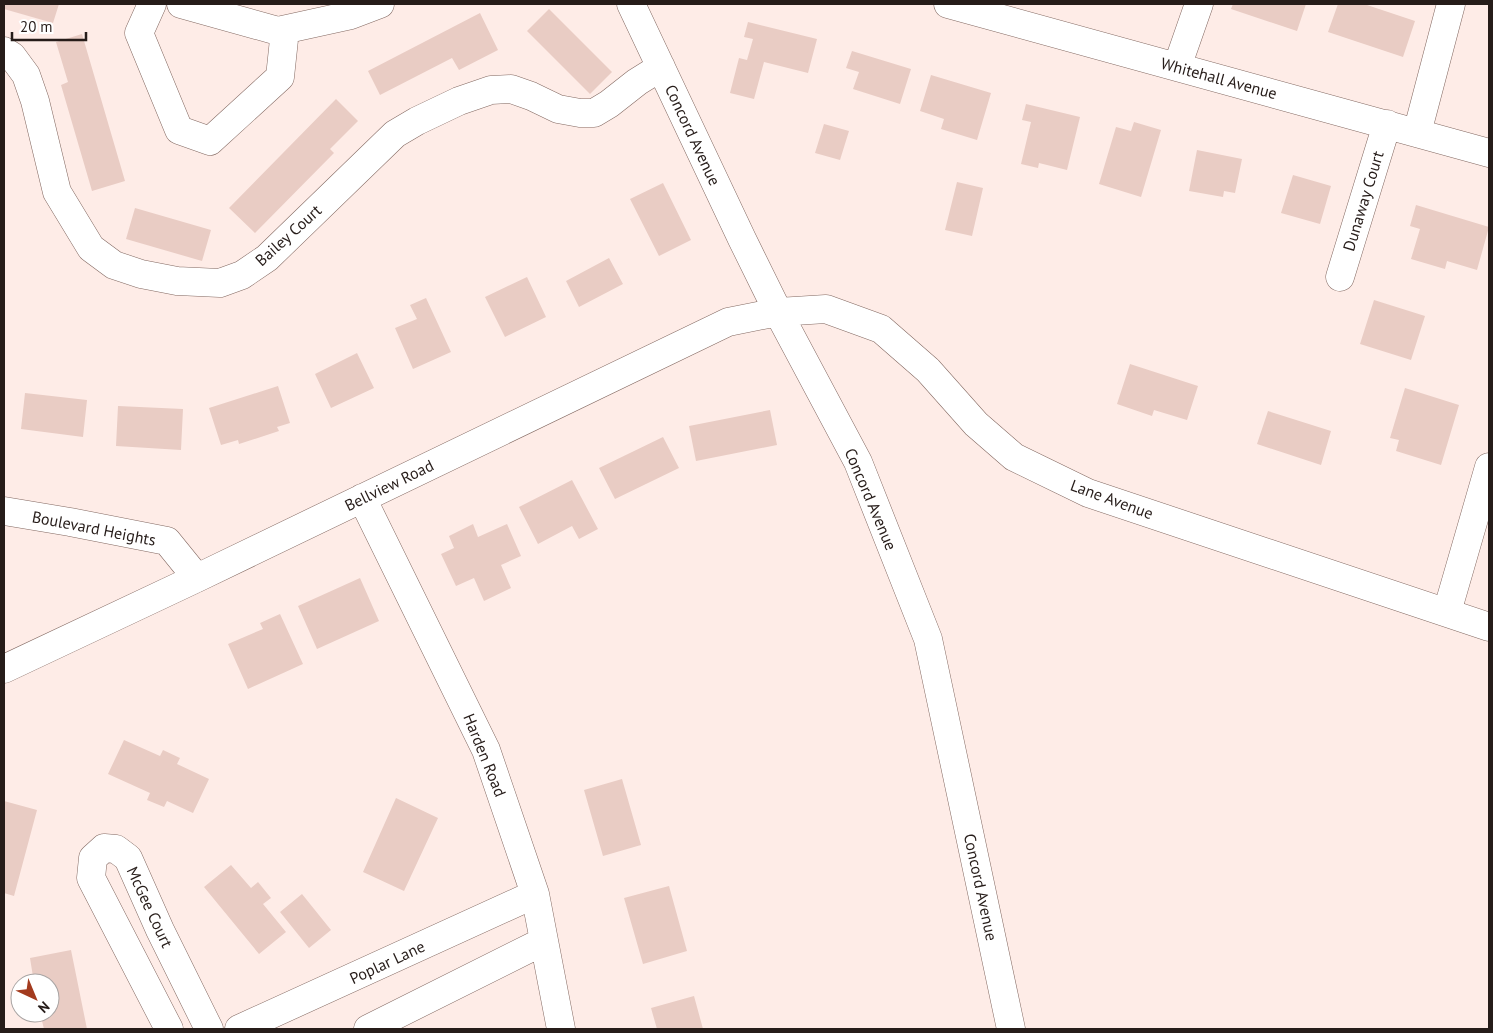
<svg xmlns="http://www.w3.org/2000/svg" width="1493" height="1033" font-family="'PT Sans',sans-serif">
  <rect width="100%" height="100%" fill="#feece7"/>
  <path fill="#e9ccc4" d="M4,4H59L53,23L4,9Z
    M1233,4H1306L1297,31L1231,9Z
    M1338,4H1364L1415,21L1403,57L1328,32Z
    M549,9L612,72L590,94L527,31Z
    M480,13L498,50L459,70L452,58L380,95L368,71Z
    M748,22L817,39L808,73L764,62L754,99L730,93L739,58L747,60L753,39L744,37Z
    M82,34L125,181L92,191L61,85L68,82L56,42Z
    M852,51L911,69L900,104L853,89L859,72L846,68Z
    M931,75L991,93L977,140L941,129L944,119L920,111Z
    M336,99L358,121L330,149L334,153L255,233L229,208Z
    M1026,104L1080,117L1067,170L1039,163L1038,168L1021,164L1031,122L1022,120Z
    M1134,122L1161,130L1141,197L1099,184L1116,127L1131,131Z
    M824,124L849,131L840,160L815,153Z
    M1197,150L1242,159L1235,193L1224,191L1223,197L1189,191Z
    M1293,175L1331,186L1320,224L1281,213Z
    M957,182L983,188L972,236L945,230Z
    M663,183L691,240L659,256L630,199Z
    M1416,205L1489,227L1477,270L1447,261L1445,269L1411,259L1420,229L1410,226Z
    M135,208L211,230L202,261L126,239Z
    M609,258L623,284L579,307L566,281Z
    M527,277L546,317L505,337L485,297Z
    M426,298L451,352L413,369L395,328L417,319L410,305Z
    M1374,300L1425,316L1411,360L1360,344Z
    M357,353L374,388L331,408L315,374Z
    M1130,364L1198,386L1187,420L1154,410L1152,416L1117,404Z
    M278,386L290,423L277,427L279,431L239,444L238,440L221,445L209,408Z
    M1405,388L1459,405L1441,465L1396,451L1399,440L1390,438Z
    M25,393L87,400L83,437L21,429Z
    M118,406L183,409L181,450L116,446Z
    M770,410L777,445L696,461L689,426Z
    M1268,411L1331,431L1321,465L1257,444Z
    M663,437L679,468L615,499L599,468Z
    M572,480L598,529L579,539L572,526L538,544L519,507Z
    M473,524L478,537L507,524L521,556L501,565L511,588L484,601L474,578L456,586L441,554L454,548L449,536Z
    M360,578L379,621L317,649L298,606Z
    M280,614L303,664L248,689L228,644L263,629L260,623Z
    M124,740L160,756L163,750L180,758L177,764L209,779L193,813L167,801L164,807L147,800L150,793L108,774Z
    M622,779L641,845L603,856L584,790Z
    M396,798L438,818L404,891L363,872Z
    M4,801L37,810L14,896L4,893Z
    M231,865L251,888L258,882L271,898L263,904L286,932L259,954L204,887Z
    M669,886L687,951L643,964L624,898Z
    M302,894L331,930L309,948L280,912Z
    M71,950L87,1029H44L40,1013H50V983H34L30,958Z
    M694,996L703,1029H657L651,1008Z"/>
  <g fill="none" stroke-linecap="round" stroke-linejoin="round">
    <defs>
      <path id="minor" d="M152,4L139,33L179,130L210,141L280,77L285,30
        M181,4L278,31L351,15L380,4
        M631,4L742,239L778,312L858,462L928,639L1011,1029
        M948,4L1489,153
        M4,51L12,56L26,75L35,101L57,192L91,248L114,265L141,274L177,281L220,283L242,275L267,258L395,134L417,121L459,101L491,90L511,89L531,96L558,109L580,113H594L609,104L637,82L661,67
        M1177,67L1199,4
        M1417,133L1451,4
        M1340,277L1387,124
        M362,498L486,750L535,894L561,1029
        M4,511L70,522L167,541L197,578
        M1447,612L1489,467
        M4,669L197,578L728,322L778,312L826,309L881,329L928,370L976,424L1014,457L1088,493L1489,627
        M169,1029L91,878L93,858L104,848L116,849L128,858L160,930L209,1029
        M239,1029L535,894
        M368,1029L544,941"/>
    </defs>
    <use href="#minor" stroke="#836962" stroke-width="29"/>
    <use href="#minor" stroke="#fff" stroke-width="28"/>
  </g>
  <g text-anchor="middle" stroke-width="5" stroke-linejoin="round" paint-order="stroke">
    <g font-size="16" fill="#261c19" stroke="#fff">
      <text transform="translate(1219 78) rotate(15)" y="6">Whitehall Avenue</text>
      <text transform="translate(693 135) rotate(65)" y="6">Concord Avenue</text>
      <text transform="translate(1363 201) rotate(-73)" y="6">Dunaway Court</text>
      <text transform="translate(288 235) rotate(-42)" y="6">Bailey Court</text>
      <text transform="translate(389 485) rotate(-26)" y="6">Bellview Road</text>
      <text transform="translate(871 499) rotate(67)" y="6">Concord Avenue</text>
      <text transform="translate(1112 499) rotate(20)" y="6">Lane Avenue</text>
      <text transform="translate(94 528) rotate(11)" y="6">Boulevard Heights</text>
      <text transform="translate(485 755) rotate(68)" y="6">Harden Road</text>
      <text transform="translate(981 887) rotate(78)" y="6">Concord Avenue</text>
      <text transform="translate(150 907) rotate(65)" y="6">McGee Court</text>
      <text transform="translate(387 962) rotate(-25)" y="6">Poplar Lane</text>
    </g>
  </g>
  <rect width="1493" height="1033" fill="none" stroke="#261c19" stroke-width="10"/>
  <g transform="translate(35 998) rotate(136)"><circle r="24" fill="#ffffff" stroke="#a8a4a3"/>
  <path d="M0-4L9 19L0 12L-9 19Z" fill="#a33b1e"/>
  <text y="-8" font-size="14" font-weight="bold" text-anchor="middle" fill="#261c19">N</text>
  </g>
  <path d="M12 32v8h74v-8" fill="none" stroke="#261c19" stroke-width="2.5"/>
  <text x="20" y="32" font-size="15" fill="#261c19" stroke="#ffffff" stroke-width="4" paint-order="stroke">20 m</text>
</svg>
